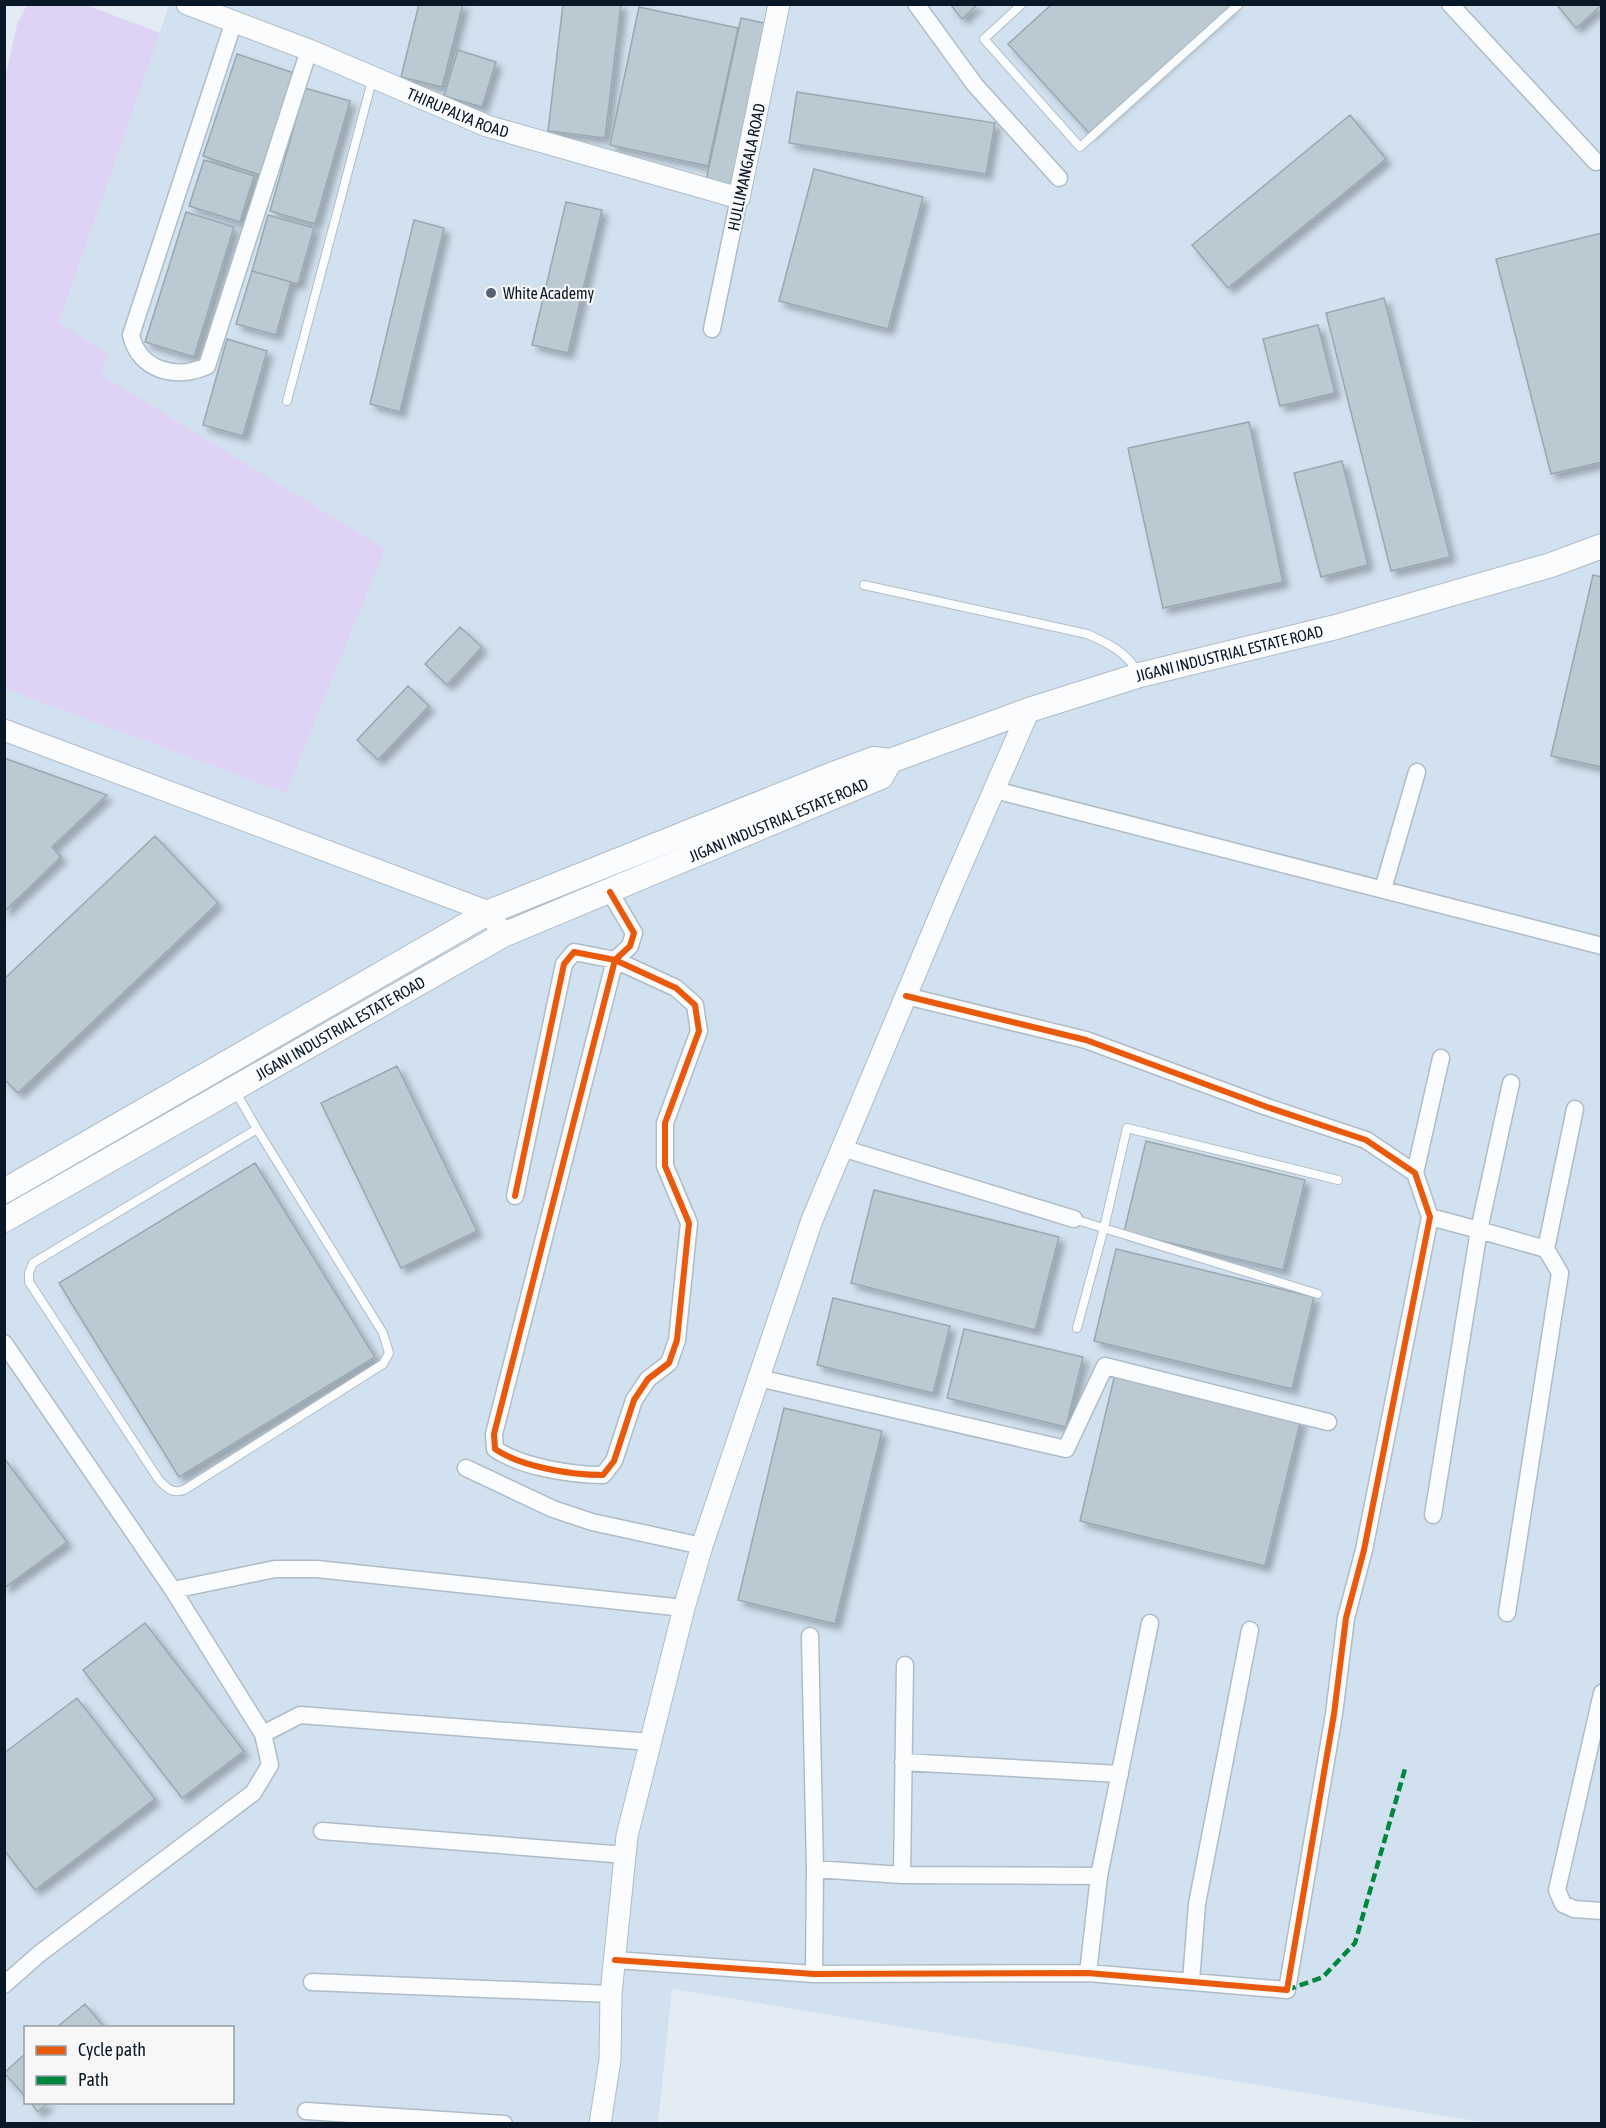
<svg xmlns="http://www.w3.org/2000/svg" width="1606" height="2128" font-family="'Asap Condensed',sans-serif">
  <defs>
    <filter id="shadow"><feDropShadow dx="5.5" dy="5.5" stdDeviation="3" flood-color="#0004"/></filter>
  </defs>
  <rect width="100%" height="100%" fill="#e3ecf5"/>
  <path fill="#d2e1ef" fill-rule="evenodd" d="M169,5H1601V2123H1488L672,1989L658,2123H5L4,689L9,691L59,323ZM26,2028H232V2102H26Z"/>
  <path fill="#ded3f5" d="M27,5H86L160,33L59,323L108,353L102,375L385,549L286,793L5,689L4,84L17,24Z"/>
  <path fill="#bac9d2" stroke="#98a8b1" stroke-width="1.5" filter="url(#shadow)" d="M419,4H463L442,87L401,77Z
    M563,4H621L605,138L548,131Z
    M950,4H978L962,19Z
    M1052,4H1233L1089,133L1008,44Z
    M1556,4H1602V5L1576,28Z
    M639,7L738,28L708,166L610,145Z
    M741,18L768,24L733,187L706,181Z
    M458,50L496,62L482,107L444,96Z
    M237,54L294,73L260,175L203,156Z
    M305,88L350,101L315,224L270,211Z
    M797,92L995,123L986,174L789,143Z
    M1350,115L1386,159L1228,288L1192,245Z
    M204,160L254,176L240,222L189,206Z
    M814,169L923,197L888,329L779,301Z
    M566,202L602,210L568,353L532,345Z
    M186,212L234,227L194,357L145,342Z
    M268,215L314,228L298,284L252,271Z
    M414,220L444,228L400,412L370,404Z
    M1602,233V462L1551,474L1496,259Z
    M252,271L291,282L276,335L236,324Z
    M1384,298L1450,557L1391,571L1326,313Z
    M1318,325L1335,393L1280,406L1263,339Z
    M227,339L267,351L243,436L203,425Z
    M1249,422L1283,582L1163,608L1128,448Z
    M1342,461L1368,565L1321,577L1294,473Z
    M1593,575L1602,577V767L1551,756Z
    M460,627L482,647L447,685L425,664Z
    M408,686L429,706L378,760L357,740Z
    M4,758L107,795L52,847L61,857L4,912Z
    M155,836L218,903L18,1093L4,1079V979Z
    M397,1066L477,1231L401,1268L321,1103Z
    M1146,1141L1305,1180L1283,1270L1124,1232Z
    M255,1163L375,1357L179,1477L59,1283Z
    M874,1190L1059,1237L1035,1330L851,1283Z
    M1116,1249L1314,1297L1292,1389L1094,1341Z
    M833,1298L950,1326L933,1393L817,1365Z
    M964,1329L1083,1357L1066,1427L947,1398Z
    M1115,1374L1301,1419L1265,1566L1080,1521Z
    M784,1408L882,1431L835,1624L738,1600Z
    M4,1458L67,1542L4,1588Z
    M145,1623L244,1751L182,1798L83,1670Z
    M77,1698L155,1799L35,1890L4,1850V1753Z
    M85,2004L105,2028H56Z
    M26,2053V2097L4,2073Z
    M30,2102H49L38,2112Z"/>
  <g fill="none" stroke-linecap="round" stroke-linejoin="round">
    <defs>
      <path id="service" d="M1022,4L984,39L1080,147L1239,4
        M287,401L373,77
        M864,585L1087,634C1108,643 1126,652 1138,672
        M234,1089L257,1129L383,1333L389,1353L383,1364L184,1490C172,1494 167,1488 159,1480L29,1282V1273L33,1263L257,1129
        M1074,1219L1318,1294
        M1077,1328L1104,1228L1127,1128L1338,1180"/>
      <path id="minor" d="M916,4L975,85L1059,178
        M1450,4L1596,162
        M234,21L131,335C139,371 177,380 207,366L309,50
        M712,329L739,198
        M995,790L1602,946
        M1383,889L1417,772
        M842,1148L1074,1219
        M1415,1173L1441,1058
        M515,1196L564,964L574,952L615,960L494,1434L495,1449C521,1467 572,1475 603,1475L614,1461L634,1400L648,1379L669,1363L677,1340L689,1223L665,1166V1123L699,1031L695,1005L676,988L615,960L630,946L634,933L610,892
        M1430,1217L1479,1230L1433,1515
        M1546,1249L1575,1109
        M4,1343L173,1590L263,1734L270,1765L253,1793L39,1954L4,1985
        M759,1378L1066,1449L1105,1366L1328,1422
        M466,1468L553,1509L592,1522L702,1546
        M173,1590L275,1569H317L684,1608
        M1507,1613L1560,1273L1546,1249L1479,1230L1511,1083
        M810,1636L815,1869L814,1974
        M1602,1693L1557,1890L1563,1904L1574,1909L1602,1911
        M263,1734L300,1715L651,1742
        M903,1762L1120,1774
        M322,1831L626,1855
        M815,1869L902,1875L1099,1876
        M902,1875L905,1665
        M615,1960L814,1974L1088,1973L1287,1990L1334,1714L1346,1618L1364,1550L1430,1217L1415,1173L1366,1140L1267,1107L1086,1040L906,996
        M1088,1973L1099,1876L1150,1623
        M1191,1981L1197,1904L1250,1630
        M312,1982L611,1994
        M306,2111L504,2124"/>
      <g id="tertiary">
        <path id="s1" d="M187,4L309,50L487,126L739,198L779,4"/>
        <path d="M4,730L489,912L503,935"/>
        <path d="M600,2124L610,2060L611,1994L627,1836L684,1608L702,1546L812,1220L947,898L1029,710"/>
      </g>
      <g id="secondary">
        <path d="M4,1191L489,912L836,773L874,759L890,761"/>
        <path id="s2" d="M4,1220L503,935L881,777L890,761L1029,710L1140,675L1336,627L1551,565L1602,546"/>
      </g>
    </defs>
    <use href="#service" stroke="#afbcc7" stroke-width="10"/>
    <use href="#minor" stroke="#afbcc7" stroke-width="19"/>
    <use href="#tertiary" stroke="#afbcc7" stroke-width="23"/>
    <use href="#secondary" stroke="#afbcc7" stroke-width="26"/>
    <use href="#service" stroke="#fbfcfe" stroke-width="8"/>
    <use href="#minor" stroke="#fbfcfe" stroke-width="16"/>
    <use href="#tertiary" stroke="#fbfcfe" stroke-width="21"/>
    <use href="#secondary" stroke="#fbfcfe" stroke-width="24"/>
    <path stroke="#00873e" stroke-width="4.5" stroke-dasharray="9 4.5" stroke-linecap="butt" d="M1287,1990L1323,1977L1355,1943L1405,1769"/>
    <defs>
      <path id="cycleway" d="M515,1196L564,964L574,952L615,960L494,1434L495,1449C521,1467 572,1475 603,1475L614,1461L634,1400L648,1379L669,1363L677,1340L689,1223L665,1166V1123L699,1031L695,1005L676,988L615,960L630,946L634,933L610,892
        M615,1960L814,1974L1088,1973L1287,1990L1334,1714L1346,1618L1364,1550L1430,1217L1415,1173L1366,1140L1267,1107L1086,1040L906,996"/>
    </defs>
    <use href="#cycleway" stroke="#f7f7f7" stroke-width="10"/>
    <use href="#cycleway" stroke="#e8590c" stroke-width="6"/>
  </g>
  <circle fill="#55626f" stroke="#f7f7f7" stroke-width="2" cx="491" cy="293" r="6"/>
  <g text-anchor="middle" stroke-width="4.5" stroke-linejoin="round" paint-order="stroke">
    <g font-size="16" fill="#081827" stroke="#f7f7f7">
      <text dy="6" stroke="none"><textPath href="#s1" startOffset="292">THIRUPALYA ROAD</textPath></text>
      <text transform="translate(746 167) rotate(-78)" y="6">HULLIMANGALA ROAD</text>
      <text dy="6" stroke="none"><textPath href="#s2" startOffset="1359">JIGANI INDUSTRIAL ESTATE ROAD</textPath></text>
      <text dy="6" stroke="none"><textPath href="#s2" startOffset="873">JIGANI INDUSTRIAL ESTATE ROAD</textPath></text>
      <text dy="6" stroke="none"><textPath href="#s2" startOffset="387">JIGANI INDUSTRIAL ESTATE ROAD</textPath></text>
    </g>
    <g font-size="16" fill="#081827" stroke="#f7f7f7" text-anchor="start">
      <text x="503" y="299">White Academy</text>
    </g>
  </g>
  <rect width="1606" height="2128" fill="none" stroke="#081827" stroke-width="12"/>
  <rect x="24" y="2026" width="210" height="78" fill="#f7f7f7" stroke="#979ea4" stroke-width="1.5"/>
  <rect x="36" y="2046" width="30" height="9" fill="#e8590c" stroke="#979ea4" stroke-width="1.5"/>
  <text x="78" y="2056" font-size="18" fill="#081827">Cycle path</text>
  <rect x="36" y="2076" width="30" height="9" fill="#00873e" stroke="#979ea4" stroke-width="1.5"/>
  <text x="78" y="2086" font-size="18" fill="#081827">Path</text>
</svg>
